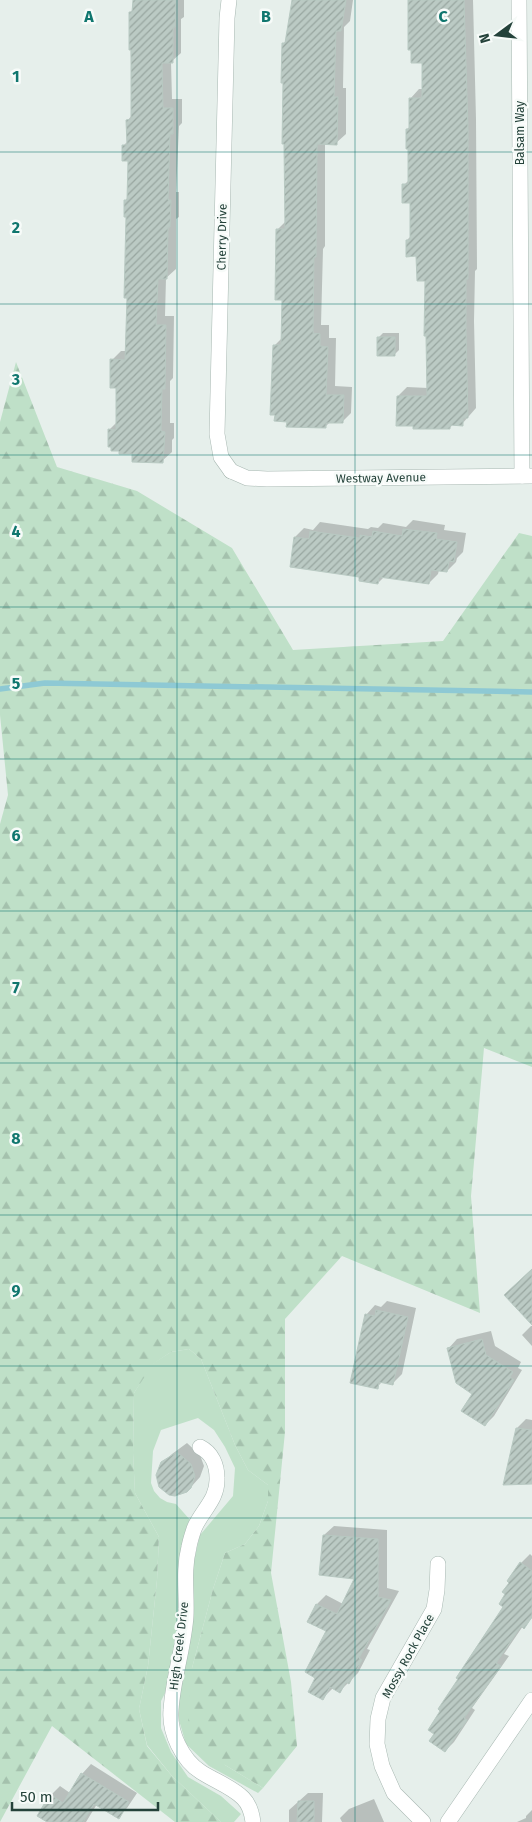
<svg xmlns="http://www.w3.org/2000/svg" width="532" height="1822" font-family="'Fira Sans',sans-serif">
  <defs>
    <pattern id="forest-firs" width="22" height="20" patternUnits="userSpaceOnUse" patternTransform="scale(1.25)"><rect width="22" height="20" fill="#bfe0c8"/><path d="M5 1l3.5 6h-7zM16 11l3.5 6h-7z" fill="#a4c1ad"/></pattern>
    <pattern id="building-hatch" width="6" height="6" patternUnits="userSpaceOnUse" patternTransform="scale(1.25)"><rect width="6" height="6" fill="#bbcac4"/><path d="M-1 1l2-2M0 6l6-6M5 7l2-2" fill="none" stroke="#98a6a0"/></pattern>
  </defs>
  <rect width="100%" height="100%" fill="#e6efeb"/>
  <path fill="#bfe0c8" d="M189,1349L201,1359L235,1445L248,1470L268,1485V1501L259,1526L245,1544L225,1553L213,1589L192,1668L225,1765L263,1788L258,1793L209,1766L186,1744L178,1717L192,1569L200,1535L233,1496L235,1468L225,1447L214,1430L198,1418L161,1430L153,1451L151,1483L154,1491L160,1498L167,1502L176,1504L191,1521L180,1614L169,1685L161,1701V1728L171,1752L188,1777L221,1796L241,1814L234,1822H221L172,1776L147,1745L139,1709L148,1666L157,1580L159,1537L135,1493L133,1453L134,1393L152,1364L171,1352Z"/>
  <path fill="url(#forest-firs)" d="M16,362L57,467L137,491L232,548L293,650L443,641L519,533L532,536V1067L484,1048L471,1196L480,1313L342,1256L285,1319V1432L271,1573L291,1682L297,1746L263,1788L225,1765L197,1743L188,1720L192,1668L213,1589L225,1553L245,1544L259,1526L268,1501V1485L248,1470L235,1445L201,1359L189,1349L171,1352L153,1364L134,1393L133,1453L135,1493L159,1537L157,1580L148,1666L139,1709L147,1746L172,1776L221,1822H175L52,1726L0,1822V824L8,795L0,715V422Z"/>
  <path fill="#0003" d="M134,0H184V17L181,19V53L171,62L172,99H182V123L179,126L176,192H179V217L176,219V269L166,278L165,316H174L173,378L170,381V423H174V438L172,440V452L162,461L133,453L109,430L117,422L118,387L112,360L121,351H127L128,215L125,201L128,197L130,160L123,146L128,141V120L132,115L130,12L134,9Z
    M293,0H353L350,21L344,27L343,88H346V134L336,143H325V246L323,249L321,325H329V338H336L335,386L352,387L351,413L342,422H330L325,427L288,420L274,346L283,337V299L277,230L286,221L283,44L287,40Z
    M409,0H473L476,119L477,269L475,271L474,321L476,408L462,424H453L450,428L398,396L407,387L428,388L426,279L418,255L407,240L411,236V202L404,185L410,179L409,148L407,129L411,126L410,99L419,89H423V61Z
    M383,333H399V350L395,354L378,338Z
    M413,520L445,525L444,530L466,533L463,552L457,558L456,562L447,571L439,570L438,574L429,583L384,577L378,583L361,576L295,537L304,528L313,530L320,522L368,529L371,527L378,528L383,523L406,527Z
    M387,1301L416,1308L402,1374L393,1383L383,1381L377,1387L366,1315L375,1305L381,1307Z
    M531,1326H532V1346L522,1335Z
    M491,1331L495,1346L521,1362L518,1368L522,1370L494,1416L485,1425L474,1393L448,1349L457,1339Z
    M526,1419L532,1420V1483L517,1428Z
    M187,1443L200,1455L204,1466L200,1477L191,1487L163,1463L172,1454Z
    M334,1526L387,1530V1588L399,1591L367,1649L370,1650L358,1673L340,1691L333,1688L323,1698L317,1677L328,1631L317,1604L326,1595L343,1604L356,1578L324,1535Z
    M530,1554L532,1556V1618L523,1626L504,1654L509,1656L472,1708L475,1710L454,1742L445,1751L521,1563Z
    M91,1764L137,1793L127,1808L118,1817L97,1804L86,1822H49L51,1795L60,1786L70,1793L82,1774Z
    M308,1793H323L322,1822H289V1810Z
    M374,1799L384,1822H342L340,1818L349,1809Z
    M532,1810V1822H517L526,1818V1816Z"/>
  <g fill="none" stroke-linecap="round" stroke-linejoin="round">
    <path stroke="#8ec9d4" stroke-width="5.5" d="M0,689L45,683L532,692"/>
  </g>
  <path fill="url(#building-hatch)" stroke="#b8c9c2" d="M133,0H176L175,27H173V63H162L163,108H173V134H170L168,200H171L170,227H168L167,279H158L156,325H166L165,389H162L161,431L165,432L163,463L132,462V454H119V451H111V447H108V429L116,430V388H110V359L125,360L127,298H124L126,217H124V200H127L128,161H122V145H127L126,120L131,119V50H129V12H132Z
    M292,0H346L341,31H336L334,97H338L337,145L317,144L316,257H314L313,333L320,334V346L328,347L326,395H344L343,423H326V428L286,427L287,422L274,421L275,415H270L273,345H281L282,300H275L276,229H285L284,144H282L283,83H281L282,43H285Z
    M408,0H464L468,129V279H466V331L468,418H463V426L450,425V429H413V426H396L397,396H427L426,336H424L425,281H417L416,256L406,257V240H410V203H402V184H408V149H406V129H409V98H422V63H411V50H408Z
    M377,337H395V356H377Z
    M403,529L437,533L436,539L457,542L454,562L449,561L447,572L431,570L429,584L379,577L378,584L359,581V577L290,567L294,537L309,539L310,531L360,538V535L372,537L373,531L402,536Z
    M532,1269V1325L504,1295Z
    M376,1310L408,1317L393,1385L379,1382L378,1389L350,1383L365,1314L375,1316Z
    M482,1339L486,1355L513,1372L510,1377L514,1380L485,1426L461,1411L472,1394L456,1383L447,1348Z
    M516,1428L532,1430V1484L503,1485Z
    M177,1452L191,1464L195,1476L191,1488L187,1492L175,1496L169,1495L159,1487L156,1475L161,1462Z
    M323,1535L378,1539V1597L391,1600L359,1658L362,1660L349,1684L346,1682L340,1693L330,1687L323,1700L308,1692L315,1678L305,1672L326,1631L307,1622L316,1604L337,1614L354,1579L319,1575Z
    M520,1562L532,1571V1617L524,1629L521,1626L496,1663L501,1666L464,1718L467,1720L445,1752L429,1741L434,1734L428,1730L440,1711L438,1709L458,1679L456,1678L503,1607L499,1604L505,1594L502,1592L509,1583L507,1581Z
    M81,1773L129,1802L119,1819L94,1804L83,1822H47L37,1816L50,1794L63,1803Z
    M298,1801H314V1822H297Z"/>
  <g fill="none" stroke-linecap="round" stroke-linejoin="round">
    <defs>
      <path id="minor" d="M229,0L227,18L217,434L221,457L231,471
        M519,0L522,476
        M200,1447C212,1453 217,1465 217,1478C218,1500 201,1511 194,1529C192,1535 190,1541 189,1547C183,1570 187,1593 186,1616C184,1647 173,1678 171,1710C169,1732 182,1760 201,1772C215,1781 232,1787 243,1798C249,1804 252,1814 253,1822
        M423,1822L394,1793L382,1766L377,1744L378,1719L383,1698L434,1609L437,1590L438,1564
        M448,1822L532,1700"/>
      <path id="tertiary" d="M231,471L247,478L267,479L532,476"/>
    </defs>
    <use href="#minor" stroke="#a8b8b2" stroke-width="16"/>
    <use href="#tertiary" stroke="#a8b8b2" stroke-width="16"/>
    <use href="#minor" stroke="#fff" stroke-width="15"/>
    <use href="#tertiary" stroke="#fff" stroke-width="15"/>
  </g>
  <path fill="none" stroke="#0f766e" stroke-width="1" stroke-opacity="0.55" d="M177,0V1822M355,0V1822M0,152H532M0,304H532M0,455H532M0,607H532M0,759H532M0,911H532M0,1063H532M0,1215H532M0,1366H532M0,1518H532M0,1670H532"/>
  <g text-anchor="middle" stroke-width="5" stroke-linejoin="round" paint-order="stroke">
    <g font-size="12" fill="#24423a" stroke="#f7fbf9">
      <text transform="translate(520 133) rotate(-90)" y="4">Balsam Way</text>
      <text transform="translate(222 237) rotate(-89)" y="4">Cherry Drive</text>
      <text transform="translate(381 478) rotate(-1)" y="4">Westway Avenue</text>
      <text transform="translate(179 1646) rotate(-83)" y="4">High Creek Drive</text>
      <text transform="translate(408 1656) rotate(-61)" y="4">Mossy Rock Place</text>
    </g>
  </g>
  <g font-size="16" text-anchor="middle" font-weight="bold" fill="#0f766e" stroke="#f7fbf9" stroke-width="5" stroke-linejoin="round" paint-order="stroke">
    <text x="89" y="22">A</text>
    <text x="266" y="22">B</text>
    <text x="443" y="22">C</text>
    <text x="16" y="82">1</text>
    <text x="16" y="233">2</text>
    <text x="16" y="385">3</text>
    <text x="16" y="537">4</text>
    <text x="16" y="689">5</text>
    <text x="16" y="841">6</text>
    <text x="16" y="993">7</text>
    <text x="16" y="1144">8</text>
    <text x="16" y="1296">9</text>
  </g>
  <g transform="translate(497 35) rotate(255)" stroke="#f7fbf9" stroke-width="4" paint-order="stroke">
  <path d="M0-4L9 19L0 12L-9 19Z" fill="#24423a"/>
  <text y="-8" font-size="14" font-weight="bold" text-anchor="middle" fill="#24423a">N</text>
  </g>
  <path d="M12 1802v8h146v-8" fill="none" stroke="#24423a" stroke-width="2.5"/>
  <text x="20" y="1802" font-size="15" fill="#24423a" stroke="#f7fbf9" stroke-width="4" paint-order="stroke">50 m</text>
</svg>
